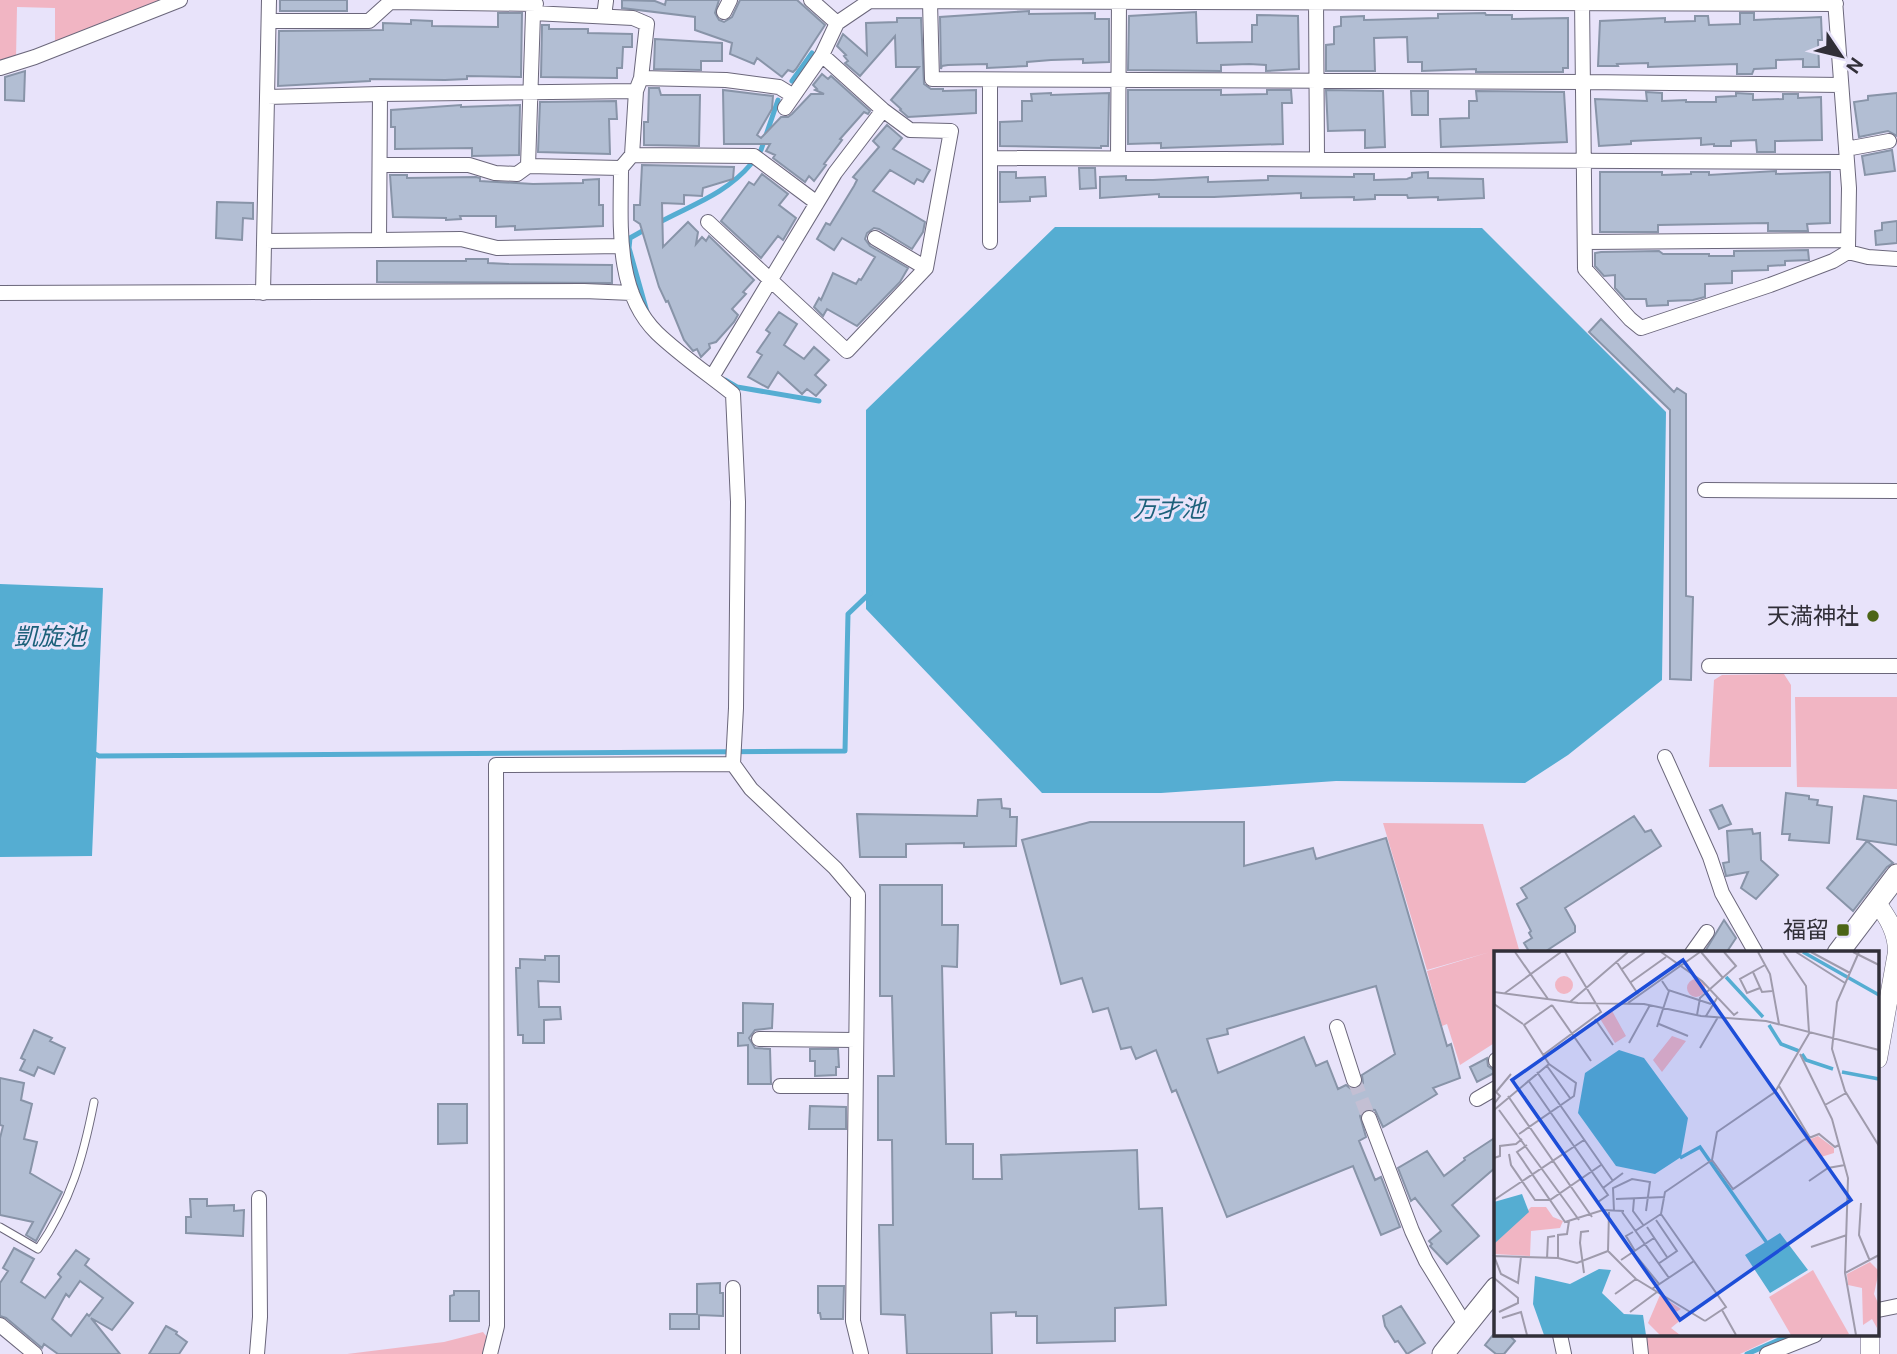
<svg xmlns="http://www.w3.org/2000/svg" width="1897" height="1354" font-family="'DM Sans','Noto Sans JP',sans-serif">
  <rect width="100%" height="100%" fill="#e8e3fa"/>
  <path fill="#f1b5c3" d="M0,0H170L55,45V8L17,7L16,59L0,63Z
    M1784,674L1791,685V767H1709L1714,680L1722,675Z
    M1795,697H1897V789L1797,787Z
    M1383,823L1483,824L1520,953H1496V1042L1460,1065L1447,1024L1442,1026L1427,971L1490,952L1427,970Z
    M483,1332L490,1341L486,1354H347L444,1342Z
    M1646,1335H1780L1740,1354H1647Z"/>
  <path fill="#55add2" d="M1055,227L1482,228L1666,412L1662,680L1568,755L1525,783L1336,781L1161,793H1042L866,609V410Z
    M0,584L103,588L92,856L0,857Z"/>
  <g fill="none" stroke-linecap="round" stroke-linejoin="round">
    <path stroke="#55add2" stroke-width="5" d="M792,81L812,53
      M761,150L778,100
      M658,223C691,205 726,194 751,164
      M646,229L630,238L629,248L647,312
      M725,380L737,387L819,401
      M91,752L99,756L845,751L848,614L870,593
      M1747,1354L1790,1335"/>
  </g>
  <path fill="#b2bed3" stroke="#8894a8" stroke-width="2" fill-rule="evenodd" d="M280,0H347V11H280Z
    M622,0L655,1L665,5L666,0H719L715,13L719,20L724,22L732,17L740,0H797L825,25L796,69L793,72L788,70L782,77L757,58L754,64L730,54L732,43L695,30V17L622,8Z
    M1029,11V14L1095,13V19H1109V62L1083,63V59L1051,60L1027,62V66L987,68V64L948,65L942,66L941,69L940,17Z
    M1196,12L1197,43L1252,42V25H1257V15L1298,16L1299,69L1266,71V65L1249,64L1221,65V71L1128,70L1129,16Z
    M498,13H522L521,77L467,76V79L445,80L370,79V81L278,86L279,31L383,30V23L411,24V20L432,21V26L498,27Z
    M1485,13L1486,15H1512V19L1568,18V68H1563V72H1476V69L1422,71V62H1408L1407,37L1374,38L1375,71H1326V45L1334,44V27L1341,26V17L1364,16V20L1438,18V14Z
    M1740,13H1754V20L1821,17L1822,40H1818L1819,67H1803V59L1776,60V68L1754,69L1752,74H1737V64L1648,67V63L1617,64L1618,66H1598L1600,21L1665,18V22L1695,21V16H1708L1709,25L1740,24Z
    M897,18H921L924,84L931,89H943V91L976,90V113L908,117L900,110L901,109L891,100L919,67H896L895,36L860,76L845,63L848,61L844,56L846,55L837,46L843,34L867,55L866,23L897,22Z
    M542,25H549V29H588V33L632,34V47H623L622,68H617V78L541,77Z
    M655,39L722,43V61H701V70L654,69Z
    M25,71L24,101L5,100V77Z
    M822,74L828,79L831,76L870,111L868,114L864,112L840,139L842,140L824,164L826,165L814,181L809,176L805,182L773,158L775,155L766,151L770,144H724L723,90L773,96L772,109L757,135L761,138L781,117H788L792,114L811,94H824L815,90L817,89L813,85Z
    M649,88H659L661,95H700L699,146L644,145V122H648Z
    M1128,90H1221V95L1267,94V90H1291L1292,103H1282L1283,144L1161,148V143L1128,144Z
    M1326,90L1383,91L1385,147L1365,148V130L1328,131Z
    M1411,91H1428V115H1412Z
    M1476,91L1564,92L1567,142L1441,147L1440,119L1469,118V101H1477Z
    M1646,92L1662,93V101L1686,100V102H1716V97L1736,96V93L1753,94V100L1783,99V94H1798V98L1821,97L1822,140L1775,141V152H1757L1756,140L1731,141V146H1714V144L1701,145V138L1631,141V144L1599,146L1595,99L1647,101Z
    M1051,93V95L1109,93L1108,146H1101V148L1000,146V122L1022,121V101H1032L1031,94Z
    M1897,93V136L1888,131L1859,137L1854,102L1868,100V96Z
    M616,101L617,119H609L610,154L538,152L540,102Z
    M461,105V107L520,105L519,155L472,156V148L395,149V127H391V110Z
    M887,125L902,138L893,149L930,170L923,182L917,179L914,184L890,170L873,191L925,222L923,232L912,249L879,229L874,228L867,233L865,239L870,246L908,268L900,282L857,326L827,309L823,316L814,307L819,298L821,300L833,273L856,284L859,279L861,280L875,257L842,238L834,250L817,239L826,223L830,225L854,186L857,180L853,177L879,147L873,141Z
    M1892,150L1895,171L1865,175L1862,156Z
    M642,165L734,167L733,179L703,188L702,196L684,195V204L662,203L663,247L688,222L698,232L696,244L702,237L706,241L709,236L754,280L743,292L746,294L732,309L738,315L734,322L716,342L709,344L710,348L701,357L697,349L693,351L684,340L668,301L666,302L659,287L640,224L634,220V205H640Z
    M1079,168H1095L1096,188L1080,189Z
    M1776,171V174L1830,172V223L1807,224L1808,231H1768V223L1658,225V232H1600V172H1662V175L1691,174V172H1709V175Z
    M1000,172H1016V178L1045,177L1046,196L1030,197V201L1000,202Z
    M1428,172V178L1483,179L1484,198L1438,200V197L1408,198L1407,195H1375V199L1354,200V197L1301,198V193L1214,197H1159V194L1100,198V177L1126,176V180H1153L1208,177V182L1268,180V176L1354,177V174H1374V180L1407,179L1412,177V173Z
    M762,174L788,194L779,205L796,218L783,240L778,236L761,258L721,221L749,182L754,185Z
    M390,175H407V178L476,177L480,178V181L533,184L583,183V180L599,179V205H603V226L515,230V226L496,227V216H460L461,219L446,220V218L393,217Z
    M217,202L253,203V219L243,218L242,240L216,238Z
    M1897,221V243L1876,245L1875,231L1882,230V223Z
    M1808,250L1809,260L1785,261V265L1768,266V270L1732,271V283L1705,284V297L1693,300L1668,301V305L1647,306L1646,299H1625L1615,288V275L1604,276L1595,266V253L1601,252L1659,251L1663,254H1709V256H1734V251Z
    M466,259H488V263L508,264L612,265V283L377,282V261H466Z
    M779,312L797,324L784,345L804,359L814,347L829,360L815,375L826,385L816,396L807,389L802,394L778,372L768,388L748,377L762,355L757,352L770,333L766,330Z
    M1601,319L1674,392L1677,388L1686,394V596L1693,597L1691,680L1670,679V410L1589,332Z
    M1786,793L1809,796V799L1818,800L1817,805L1832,807L1829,843L1789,840L1790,834H1782Z
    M1864,796L1897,801V845L1857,839Z
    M1001,799L1002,808L1010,809V817H1017L1016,846L964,847V843L906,844V857H860L857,814L977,816L978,800Z
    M1722,805L1731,824L1719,829L1710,810Z
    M1634,816L1645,832L1651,830L1661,846L1565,908L1575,926V932L1543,953H1530L1524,943L1532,938L1529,933L1531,931L1517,904L1527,898L1521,888Z
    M1090,822H1244V866L1313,848L1316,859L1386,838L1447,1046L1451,1044L1460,1078L1433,1088L1437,1094L1383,1127L1375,1110L1365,1109L1360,1116L1366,1137L1359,1141L1375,1180L1381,1177L1400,1227L1381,1235L1353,1166L1227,1217L1176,1090L1172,1092L1156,1050L1136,1059L1131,1047L1121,1049L1108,1008L1093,1012L1082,978L1061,984L1022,840ZM1376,986L1395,1054L1362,1075L1363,1083L1358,1089H1351L1346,1085L1338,1089L1327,1061L1316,1066L1304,1037L1218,1073L1207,1039L1228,1034L1227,1029Z
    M1752,829L1753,834L1760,833L1761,860L1778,875L1756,899L1741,888L1748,872L1726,876L1723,863L1729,862L1727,831Z
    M1867,841L1893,863L1887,867L1853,911L1827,888Z
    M880,885H942V925H958L957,967L942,966L946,1144H973V1179H1002L1001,1155L1137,1150L1139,1209L1162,1208L1166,1305L1115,1308V1341L1037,1343V1316H1016V1312L991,1313L992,1354H907L905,1315L881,1314L879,1225H893L892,1140H878V1076H894L892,996H880Z
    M1724,920L1736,938L1726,953H1704Z
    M545,956H559V982L538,981L539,1007H560L561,1019L544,1020V1043H523V1035H518L516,968H520V959L545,960Z
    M743,1003L773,1004L772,1028L755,1030L749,1038L755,1048L770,1049L771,1084H748V1045L738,1046V1033H743Z
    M34,1030L52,1038L50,1041L65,1048L54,1074L38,1067L34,1076L20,1070L25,1060L21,1058Z
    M810,1049H838L839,1067H836V1075L815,1076V1061H810Z
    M1487,1058L1488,1066L1496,1072L1477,1082L1470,1067Z
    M0,1078L24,1083L21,1100L32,1104L24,1139L37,1142L30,1173L62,1192L36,1241L26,1235L33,1222L0,1215V1138L3,1126L0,1125Z
    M438,1104H467V1143L438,1144Z
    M810,1106L846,1107V1129H809Z
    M1496,1137V1167L1452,1205L1479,1236L1447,1264L1430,1246L1432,1244L1429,1241L1441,1231L1415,1198L1411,1201L1398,1168L1427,1151L1444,1176L1465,1160L1464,1158Z
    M190,1199H207V1206L234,1205V1211L244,1210L243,1236L186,1233V1217H191Z
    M14,1248L34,1259L21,1282L45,1298L61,1277L58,1274L76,1250L89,1259L85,1265L133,1303L112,1330L91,1318L120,1354H58L44,1344L42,1348L6,1318L0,1316V1283L8,1271L3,1268ZM80,1281L103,1298L89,1316L87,1314L71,1336L52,1319L66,1294L69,1297Z
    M720,1283V1293H723V1316L699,1315V1329H670V1314H697V1284Z
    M818,1286H844L843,1319H821L820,1313H818Z
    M454,1291H479V1321H450V1296L454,1295Z
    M1401,1306L1425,1343L1407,1354L1398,1341L1395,1342L1385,1326L1383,1316Z
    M166,1326L177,1332L176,1334L187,1342L179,1354H149Z
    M1493,1335H1509L1515,1341L1504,1354H1496L1485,1345Z"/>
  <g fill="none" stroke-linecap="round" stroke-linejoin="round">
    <path stroke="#c3bfd3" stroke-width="14" stroke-dasharray="14 7" stroke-linecap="butt" d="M1354,1080L1369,1118"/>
    <defs>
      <path id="service" d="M0,1227L38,1249C71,1201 83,1158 94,1102"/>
      <path id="minor" d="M811,0L837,23
        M1316,0L1317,157
        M1582,0L1585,269L1630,319L1641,328L1770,285L1833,261L1848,252L1868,257L1897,259
        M1835,0L1849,188L1848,247
        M871,1L1836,4
        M930,2L932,79L1584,82L1841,85
        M724,12L730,0
        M533,13L633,18L647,24L641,78
        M604,16L606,1
        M269,21H369L390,2L536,4
        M0,68L35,57L180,0
        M990,80V242
        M636,91L632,155L621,168C621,222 614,291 657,333C680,355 708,374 733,394L738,502L736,708L733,764L751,789L835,868L858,895L853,1321L861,1354
        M380,94L379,240L461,239L497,248L620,246
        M267,97L380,94L636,91L641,78L726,80L779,87L792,95
        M785,108L822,55L837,23L871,0
        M1846,149L1889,141
        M632,155L754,156L817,203
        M990,158C1275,157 1561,162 1847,162
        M1118,158L1119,0
        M381,165H469L495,173L517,174L528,166L621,168
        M528,166L533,13L535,6
        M708,222L847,351L926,268L951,131L910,130L883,110L822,55
        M875,238L926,268
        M264,241L379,240
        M1585,242L1848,240
        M0,293L584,291L632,293
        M263,293L269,0
        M712,377L835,173L883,110
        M1705,490L1897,491
        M1709,666H1897
        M1665,757L1710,857L1722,893L1756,953
        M1692,953L1707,932
        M1337,1027L1354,1080
        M759,1039L856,1040
        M1496,1060V1061
        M780,1086H855
        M1477,1099L1496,1088
        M1369,1118L1412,1231L1426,1261L1466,1326
        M1878,1310L1897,1306
        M0,1325L35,1354
        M1560,1335L1564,1354
        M1639,1335L1641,1354
        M257,1354L260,1317L259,1198
        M490,1354L497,1326L496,765L733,764
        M733,1354V1288
        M1767,1354L1815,1335"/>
      <path id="tertiary" d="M1877,903C1888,918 1897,932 1897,952L1878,1059
        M1870,1335V1354"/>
      <path id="secondary" d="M1838,953L1897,875
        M1443,1354L1496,1288"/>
    </defs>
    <use href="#service" stroke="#6b677b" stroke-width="9"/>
    <use href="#minor" stroke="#6b677b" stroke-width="16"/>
    <use href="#tertiary" stroke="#6b677b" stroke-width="19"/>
    <use href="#secondary" stroke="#6b677b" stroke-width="23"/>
    <use href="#service" stroke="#fff" stroke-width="7"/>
    <use href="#minor" stroke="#fff" stroke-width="14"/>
    <use href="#tertiary" stroke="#fff" stroke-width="18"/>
    <use href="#secondary" stroke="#fff" stroke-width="21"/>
  </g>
  <g fill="#4c6516" stroke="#e8e3fa" stroke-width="2.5">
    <circle cx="1873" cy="616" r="7"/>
    <rect x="1836" y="923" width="14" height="14" rx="3.5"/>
  </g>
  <g text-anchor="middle" stroke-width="6" stroke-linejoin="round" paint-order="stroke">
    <g font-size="23" fill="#312f38" stroke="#e8e3fa" text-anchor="end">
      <text x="1859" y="624">天満神社</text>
      <text x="1829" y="938">福留</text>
    </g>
    <g font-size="24" font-style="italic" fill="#1c607a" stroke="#e8e3fa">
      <text x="1169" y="517">万才池</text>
      <text x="50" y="645">凱旋池</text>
    </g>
  </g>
  <g transform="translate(1494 951)">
    <rect width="385" height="385" fill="#e8e3fa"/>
    <path d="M61 34a9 9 0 1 1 18 0a9 9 0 1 1-18 0ZM193 37a9 9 0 1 1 18 0a9 9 0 1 1-18 0ZM117,58L132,85L121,92L105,66ZM178,85L192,90L168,121L159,109ZM324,185L340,197V202L327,206L312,190ZM37,256H52L59,266L69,270L66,277L37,280L36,305L0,303V293ZM376,311L385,320L380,343L385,354L383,377L378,368L369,374L368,337L354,334L353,323ZM319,319L355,383L353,384H297L275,346ZM166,344L187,358L182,361L186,366L194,363L177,377L186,384H166L154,372Z" fill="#f1b5c3"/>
    <path d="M125,99L150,107L194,167L187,206L161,223L122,215L84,162L91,122ZM28,243L35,261L0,293V251ZM286,282L314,319L276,342L251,304ZM105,318L117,319L108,342L130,363L149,364L152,384H50L39,353L41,325L76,333Z" fill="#55add2"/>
    <path fill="none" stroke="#55add2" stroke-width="3.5" d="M309,1L385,44M232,26L269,66M275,74L287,93L305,100M308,103L312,109L339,118M348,121L385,128M186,207L206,196L273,292"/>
    <path fill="none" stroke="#9f9bac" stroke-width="2" d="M21,1L54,48M167,1L208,30L240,64L244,61M207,1L229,27M264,1L276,23L285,73M289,1L312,35L315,81M302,1L351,32M317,1L356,22M359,1L385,14M365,1L343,51L338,98L351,140L385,195M122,10L144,43M128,18L151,1M259,21L268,41L278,40M168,30L174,39L217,53M137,31L172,6M266,37L253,42L246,28L271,14M0,41L84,52L150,53L207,65L272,70L385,99M11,42L67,1M76,51L134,1M134,52L206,1M0,53L29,73M58,54L97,110M203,64L206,47L242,15L230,1M212,65L223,47M101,68L119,94M165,73L194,85M163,76L175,40M135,92L156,54M206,97L224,66M306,103L338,168L354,227L351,322L362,384M49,104L107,61L71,1M53,115L76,147M43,121L119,230M34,129L114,244L104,251M285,135L316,187M24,137L109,259M14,145L98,266M0,153L6,145L2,141L17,123M331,154L352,142M0,159L55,113M5,159L85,269M25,183L80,145L82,132L55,113L30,74L58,54M33,194L23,201L56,249L107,214M15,203L17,214L41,249H56L71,271L109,259L130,260M0,207L6,205V195L22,193L28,188M218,209L239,238L310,189L325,183L341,196L345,194M315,230L334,217L351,214M109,237L129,222M122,248L171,246M140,248L139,260L150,275M0,249L90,189M367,252L365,284L376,310M120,260L119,237L138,228L156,231L152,260M128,261L175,327M167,263L232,356L211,370M162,269L183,300L164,313M153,276L173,306M141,280L167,263L171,241L218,209L223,181L281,141L316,81M139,281L132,285L141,300M317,296L353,284M114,300L115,261M139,301L165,333M27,306L24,332L7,323L0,305L64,307L83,312L114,300L142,328L211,370M64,307V284L73,283L75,270M53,308L54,286L61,285M127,309L160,287M90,322L86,292L87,281L95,280M351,322L385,304M0,327L24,347V352L5,361M158,338L200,310M121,343L142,328M228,359L242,384M136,361L163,341M8,367L27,361L33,384"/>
    <path fill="#1d4ed8" fill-opacity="0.15" stroke="#1d4ed8" stroke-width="3.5" d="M189,9L357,249L186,369L18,129Z"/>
    <rect width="385" height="385" fill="none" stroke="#312f38" stroke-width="3.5"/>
  </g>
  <g transform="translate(1841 56) rotate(125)" stroke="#e8e3fa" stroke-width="5" paint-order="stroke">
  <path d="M0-5L12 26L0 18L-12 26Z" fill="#312f38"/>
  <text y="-10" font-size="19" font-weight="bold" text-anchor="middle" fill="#312f38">N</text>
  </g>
</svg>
